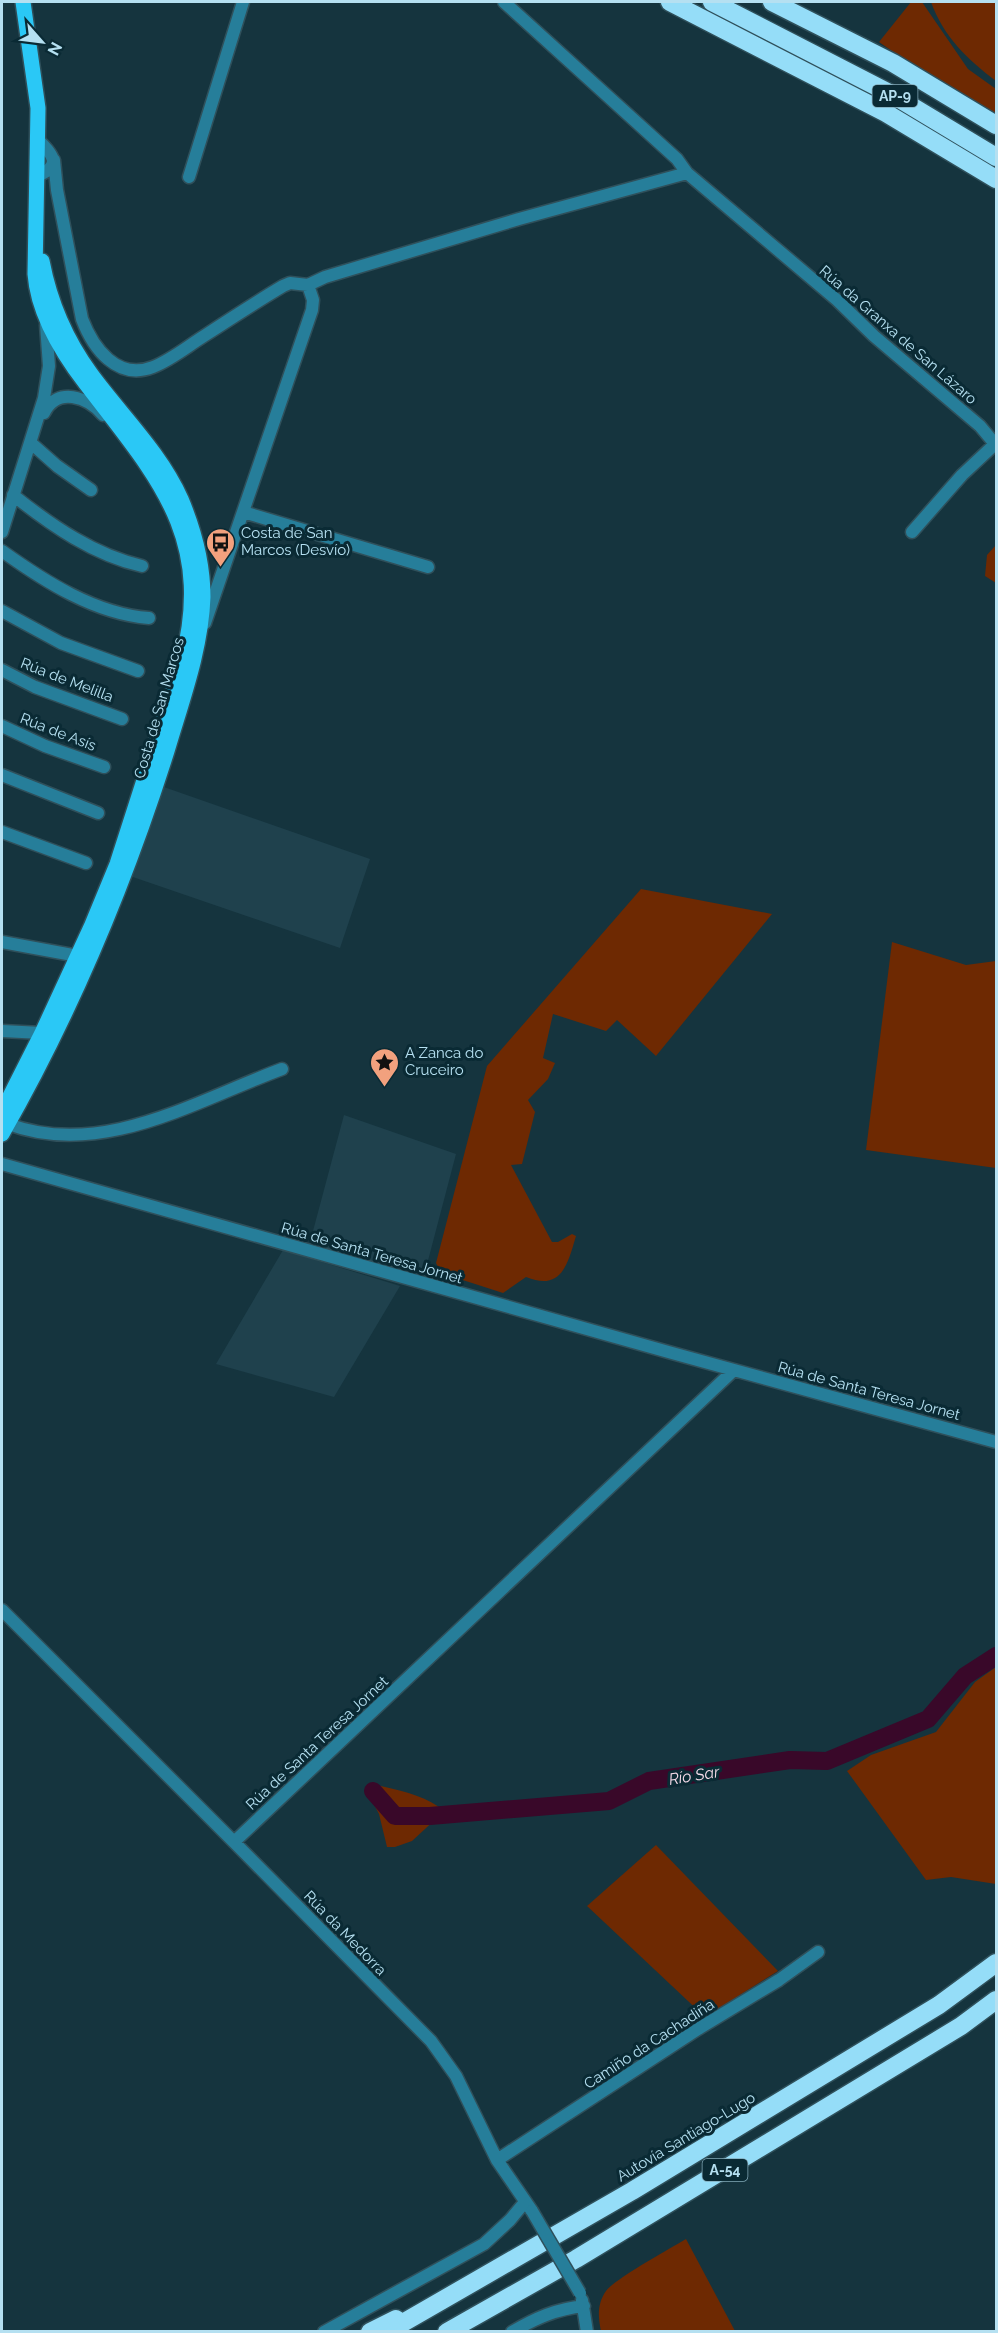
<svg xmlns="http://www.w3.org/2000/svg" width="998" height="2333" font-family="Raleway,sans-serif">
  <rect width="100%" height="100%" fill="#15343e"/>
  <path fill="#1f414d" d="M161,786L370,859L340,948L130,876Z
    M344,1115L456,1154L425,1272L417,1276L309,1246Z
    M283,1250L400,1286L334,1397L216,1364Z"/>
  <path fill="#6e2902" d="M911,2H922L968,69L996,89V115L965,95L925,74L879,42Z
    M931,2H996V81C968,60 943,36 931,2Z
    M996,545V583L985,576L987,555Z
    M641,889L772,914L656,1056L617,1020L606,1031L553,1014L543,1058L555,1063L548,1079L528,1100L535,1112L522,1164L511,1165L552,1242H558L572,1234L576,1236C568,1263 562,1292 526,1277L503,1293L441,1273L436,1263L487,1066Z
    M892,942L966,965L996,961V1168L866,1150Z
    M996,1667V1884L951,1877L926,1880L847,1771L871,1755L936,1732L975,1682Z
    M376,1785C398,1790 420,1794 439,1807L438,1817L412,1841L395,1847H387L379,1814L368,1793L369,1786Z
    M656,1845L778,1971L705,2017L587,1906Z
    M686,2239L735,2331H601C598,2317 597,2304 606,2291C613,2280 671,2248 686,2239Z"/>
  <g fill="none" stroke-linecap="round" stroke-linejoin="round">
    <path stroke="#390829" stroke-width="18" d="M373,1791L395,1816H430L609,1801L649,1781L790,1760L827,1761L928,1719L965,1676L996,1656"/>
    <defs>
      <path id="street" d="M504,2L677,159L687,173L837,300L874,336L980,426L995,444L962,475L912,532
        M54,160L57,190L82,319C93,348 117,381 153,367C171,360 188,346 204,336C230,319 256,302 283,286L290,283L308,285L325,277L519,219L687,173
        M37,176C62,166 54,155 38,140
        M189,177L243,2
        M44,413C57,386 88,397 103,415
        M31,443L57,466L91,490
        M13,495C52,526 94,555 142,566
        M243,512L428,567
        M2,532L44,398L49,366L46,325
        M2,551C44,581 95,614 149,618
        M2,611L61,643L138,671
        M205,623L312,310L313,300L308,285
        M2,670L35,687L122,719
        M2,726L45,746L104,767
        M2,775L98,813
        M2,832L86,863
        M2,942L78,956
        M2,1031L42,1033
        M8,1124C102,1159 195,1101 282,1069
        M2,1164L672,1353L996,1442
        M2,1610L234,1842L431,2041L456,2076L497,2160L532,2211
        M234,1842L734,1370
        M497,2160L698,2029L779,1980L818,1952
        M582,2300L587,2332
        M324,2332L484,2244L510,2220L525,2202
        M512,2332C536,2318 556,2309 584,2306"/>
      <path id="primary" d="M2,1112L42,1033L91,927L117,864L182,662C215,536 157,477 86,384C62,353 38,314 35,274L38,108L23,2
        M2,1134C71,1013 125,884 167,751C182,700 201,650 203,597C203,563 194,530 181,499C160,452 121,415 91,374C66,340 50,303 42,261"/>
      <path id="highway" d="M670,2L886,113L996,179
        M712,2L893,95L996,157
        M772,2L893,63L996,125
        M370,2332L396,2319
        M387,2332L632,2191L939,2005L996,1963
        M447,2332L576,2259L961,2026L996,2000"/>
    </defs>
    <use href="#street" stroke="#2f505b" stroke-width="15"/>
    <use href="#primary" stroke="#2f505b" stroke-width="18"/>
    <use href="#highway" stroke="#2f505b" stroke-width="21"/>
    <use href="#street" stroke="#267e9a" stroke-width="12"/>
    <use href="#primary" stroke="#2ac8f6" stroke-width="15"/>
    <use href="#highway" stroke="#95ddf8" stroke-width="18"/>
    <defs>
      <path id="street-bridge" d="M532,2211L580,2293"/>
    </defs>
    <use href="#street-bridge" stroke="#2f505b" stroke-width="15" stroke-linecap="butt"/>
    <use href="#street-bridge" stroke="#267e9a" stroke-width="12"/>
  </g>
  <defs>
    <symbol id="bus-pin" viewBox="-11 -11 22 30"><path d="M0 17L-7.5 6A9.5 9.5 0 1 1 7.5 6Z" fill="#f2a17e" stroke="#0a2a34"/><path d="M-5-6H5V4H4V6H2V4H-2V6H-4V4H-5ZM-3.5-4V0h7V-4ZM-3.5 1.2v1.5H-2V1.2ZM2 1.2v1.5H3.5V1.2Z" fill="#111"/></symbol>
    <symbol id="sight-pin" viewBox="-11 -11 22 30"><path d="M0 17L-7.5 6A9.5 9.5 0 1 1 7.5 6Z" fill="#f2a17e" stroke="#0a2a34"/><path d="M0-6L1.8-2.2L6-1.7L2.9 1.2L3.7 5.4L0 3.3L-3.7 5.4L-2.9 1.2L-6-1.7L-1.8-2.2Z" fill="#111"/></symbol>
  </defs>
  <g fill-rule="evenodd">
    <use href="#bus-pin" x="204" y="526" width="33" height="45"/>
    <use href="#sight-pin" x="368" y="1046" width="33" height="45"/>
  </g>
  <g text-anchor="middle" stroke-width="6" stroke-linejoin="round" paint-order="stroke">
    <g fill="#0a2a34" stroke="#82a9b8" stroke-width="1.5">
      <rect x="872.5" y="85" width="45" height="22" rx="4.5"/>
      <rect x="702.5" y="2159" width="45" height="22" rx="4.5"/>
    </g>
    <g font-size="14" font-weight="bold" fill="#b5e0f1">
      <text x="895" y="101">AP-9</text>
      <text x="725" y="2175">A-54</text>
    </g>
    <g font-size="15" fill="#b5e0f1" stroke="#0a2a34">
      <text transform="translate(898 335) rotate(41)" y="5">Rúa da Granxa de San Lázaro</text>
      <text transform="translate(67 680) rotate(21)" y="5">Rúa de Melilla</text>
      <text transform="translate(159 708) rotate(-74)" y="5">Costa de San Marcos</text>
      <text transform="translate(58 732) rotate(21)" y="5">Rúa de Asís</text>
      <text transform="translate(372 1253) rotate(16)" y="5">Rúa de Santa Teresa Jornet</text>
      <text transform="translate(869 1391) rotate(15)" y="5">Rúa de Santa Teresa Jornet</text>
      <text transform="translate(317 1743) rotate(-43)" y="5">Rúa de Santa Teresa Jornet</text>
      <text transform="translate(345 1933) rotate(46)" y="5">Rúa da Medorra</text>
      <text transform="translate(649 2044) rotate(-33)" y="5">Camiño da Cachadiña</text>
      <text transform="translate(686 2137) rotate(-31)" y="5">Autovía Santiago-Lugo</text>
    </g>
    <g font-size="15" fill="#b5e0f1" stroke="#0a2a34" text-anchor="start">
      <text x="241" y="538">Costa de San<tspan x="241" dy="17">Marcos (Desvío)</tspan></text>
      <text x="405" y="1058">A Zanca do<tspan x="405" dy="17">Cruceiro</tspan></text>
    </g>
    <g font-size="16" font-style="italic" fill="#f4dae8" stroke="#0a2a34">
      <text transform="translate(694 1775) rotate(-9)" y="6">Río Sar</text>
    </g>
  </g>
  <rect width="998" height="2333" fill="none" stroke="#b5e0f1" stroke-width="6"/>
  <g transform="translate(42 42) rotate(118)" stroke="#0a2a34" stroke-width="4.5" paint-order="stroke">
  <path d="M0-4.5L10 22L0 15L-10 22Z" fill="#b5e0f1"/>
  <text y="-9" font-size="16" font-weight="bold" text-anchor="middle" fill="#b5e0f1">N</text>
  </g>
</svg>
